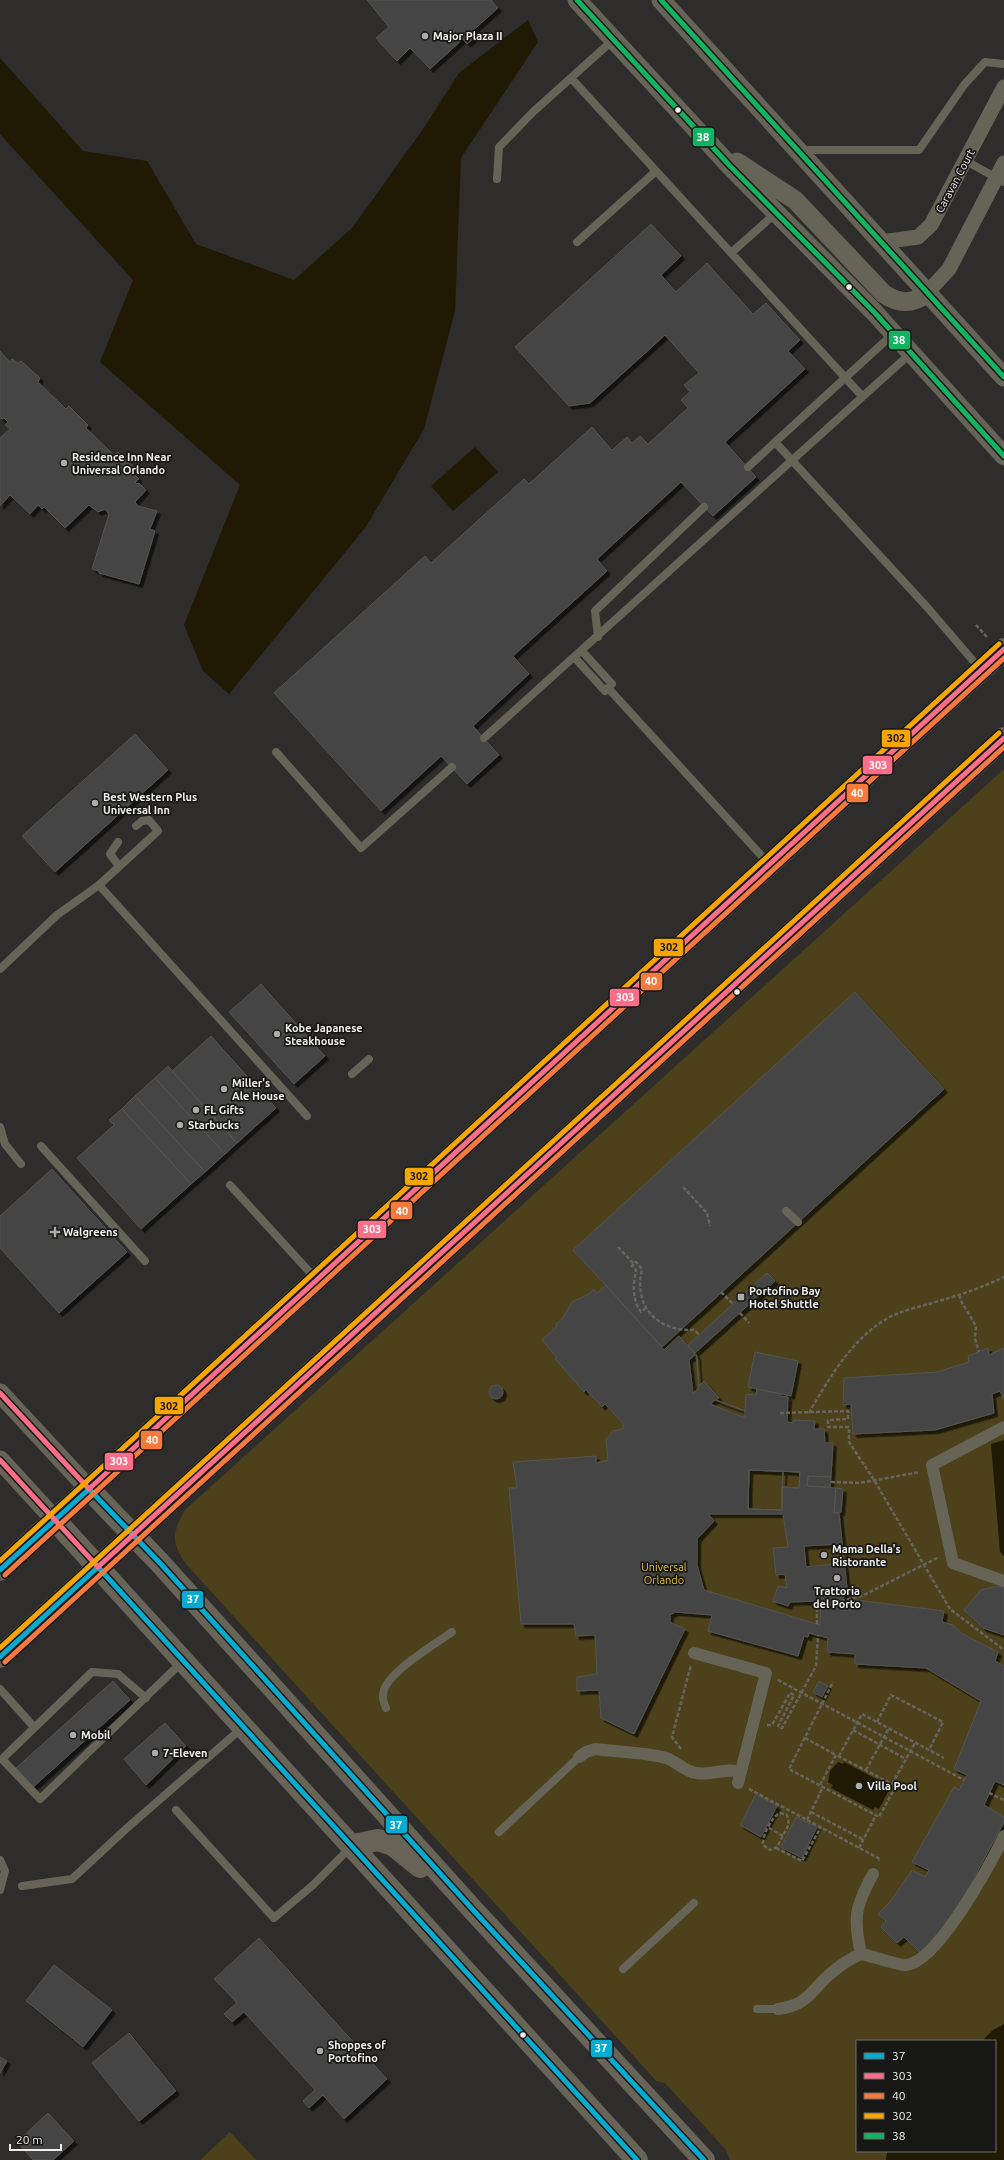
<svg xmlns="http://www.w3.org/2000/svg" width="1004" height="2160" font-family="Ubuntu,sans-serif">
  <defs>
    <filter id="shadow"><feDropShadow dx="3.5" dy="3.5" stdDeviation="0" flood-color="#0009"/></filter>
  </defs>
  <rect width="100%" height="100%" fill="#2e2d2c"/>
  <path fill="#4c411a" fill-rule="evenodd" d="M1004,769V2160H730L726,2150L665,2083L656,2081L650,2074L186,1564C171,1542 172,1533 185,1510ZM857,2041H995V2151H857Z
    M230,2132L256,2160H200Z"/>
  <path fill="#201904" d="M528,20L538,42L461,158L455,311L424,429L365,528L229,694L203,671L184,625L240,485L100,362L133,280L0,134V58L83,151L147,161L196,244L294,280L353,227L423,129L459,73Z
    M475,447L498,472L453,511L431,486Z
    M1004,1440V1556L1000,1552L991,1444Z
    M838,1762L843,1764L844,1762L886,1784L884,1788L889,1790L879,1809L875,1807L873,1810L831,1788L833,1785L828,1782L830,1771Z
    M1004,2024V2160H886L887,2151H995V2041H982L993,2030Z"/>
  <path fill="#454544" stroke="#545452" fill-rule="evenodd" filter="url(#shadow)" d="M367,0H491L498,8L470,33L474,38L467,44L463,39L430,69L410,48L397,61L381,44L376,38L389,27Z
    M651,224L681,256L661,275L676,292L707,263L753,314L766,303L800,340L788,351L805,369L725,442L756,477L713,516L681,482L597,559L607,571L513,656L529,674L473,726L499,755L467,784L441,756L381,811L274,693L425,556L431,563L524,479L529,484L592,427L612,450L627,437L632,443L640,436L648,444L688,408L681,400L690,392L684,385L699,373L665,335L590,403L569,406L515,347Z
    M0,351L10,362L12,359L18,363L21,361L40,378L38,382L66,409L69,406L88,425L86,428L114,455L118,452L137,470L134,474L139,479L135,482L137,484L139,483L146,490L135,502L138,506L157,511L150,529L155,531L139,584L99,573V571L92,569L109,514L105,509L98,512L89,505L65,528L44,507L42,509L38,505L30,514L10,495L0,506V438L10,429L5,425L8,422L4,418L0,419Z
    M135,734L168,770L55,872L22,836Z
    M261,984L325,1056L294,1084L229,1012Z
    M855,992L944,1089L662,1347L573,1250Z
    M211,1036L276,1108L237,1143L172,1071Z
    M168,1066L237,1143L225,1154L155,1078Z
    M155,1078L225,1154L205,1172L135,1096Z
    M135,1096L205,1172L191,1184L122,1109Z
    M122,1109L191,1184L141,1229L77,1158L114,1125L109,1120Z
    M52,1169L127,1252L59,1313L0,1248V1216Z
    M767,1273L775,1281L695,1353L688,1345Z
    M606,1285L664,1350L679,1336L697,1356L699,1386L704,1381L719,1398L716,1400L745,1411L746,1394L756,1395L757,1389L780,1394V1396L788,1397L787,1422L793,1423L794,1420L815,1421L814,1429H824L825,1443H833L831,1477L808,1476L807,1486L836,1488L834,1513H839L847,1588L845,1595L841,1601V1610H854L856,1600L944,1611L942,1622L953,1625L963,1634L998,1652L995,1661L1004,1666V1785L995,1781L984,1805L1004,1817V1822L962,1900L943,1928L921,1954L904,1937L897,1943L881,1927L886,1921L878,1914L890,1902L912,1870L925,1877L929,1870L912,1862L954,1787L959,1790L967,1775L954,1769L981,1701L926,1668L855,1664V1654L827,1652L828,1638L809,1633L808,1637L804,1636L798,1656L708,1631L712,1615L675,1612L670,1615V1622L685,1629L634,1734L601,1718L599,1690L577,1691V1677L597,1674L595,1635L576,1636L574,1624H521L509,1488H517L513,1462L596,1456V1463L608,1460L606,1439L613,1431L623,1429V1424L605,1404L602,1407L586,1390L584,1392L555,1359L557,1358L542,1340L557,1326L556,1324L562,1319L572,1302L589,1294L594,1289L597,1293ZM749,1470L800,1472L799,1488L782,1487V1510L748,1509ZM708,1514H783L788,1547L773,1548L776,1575L785,1574L787,1588L778,1586L773,1601L788,1606L790,1602L821,1601L820,1625L704,1590L697,1565V1539L714,1521Z
    M988,1348L989,1355L1004,1348V1400L1000,1391L992,1394L994,1413L935,1430L853,1434L851,1404L843,1405L844,1378L937,1372L969,1362L968,1356Z
    M755,1352L798,1361L791,1396L748,1387Z
    M696,1354L699,1388L693,1393L689,1360Z
    M489 1392a7 7 0 1 1 14 0a7 7 0 1 1-14 0Z
    M715,1400L745,1411V1418L710,1404Z
    M749,1470L800,1472L799,1488L782,1487V1510L748,1509Z
    M749,1470L783,1471L782,1510L748,1509Z
    M783,1471L800,1472L799,1488L782,1487Z
    M808,1476L831,1477L830,1487L807,1486Z
    M836,1488L843,1489L841,1512L834,1513Z
    M842,1544L844,1563L806,1567L804,1546Z
    M999,1586L1004,1588V1635L983,1628L964,1610L981,1590Z
    M113,1681L130,1700L32,1788L15,1769Z
    M819,1681L828,1686L822,1697L813,1692Z
    M165,1723L186,1746L146,1785L124,1759Z
    M756,1794L777,1806L761,1837L740,1825Z
    M796,1817L817,1827L802,1858L781,1847Z
    M259,1938L387,2079L344,2119L323,2095L309,2108L303,2101L315,2090L244,2012L232,2022L224,2014L237,2003L214,1979Z
    M54,1965L112,2010L83,2047L26,2001Z
    M129,2033L176,2091L139,2121L92,2063Z
    M0,2057L7,2061L0,2073Z
    M48,2113L74,2141L53,2160H33L17,2142Z"/>
  <g fill="none" stroke-linecap="round" stroke-linejoin="round">
    <path stroke="#67645f" stroke-width="2.5" stroke-dasharray="4 2" stroke-linecap="butt" d="M976,625L988,638
      M683,1187L707,1213L710,1226
      M618,1247L634,1264
      M721,1292L733,1304
      M959,1295L962,1303L976,1326L975,1339L979,1352
      M646,1308L641,1312C632,1300 633,1284 636,1270L632,1266L636,1262L642,1269C633,1306 657,1332 695,1330L699,1335
      M740,1313L749,1323
      M780,1413L848,1411V1419L828,1420V1427H849V1442L874,1480L950,1609L1004,1650
      M809,1413C828,1380 850,1342 883,1321C898,1311 916,1308 932,1303C957,1296 981,1288 1004,1277
      M831,1482L860,1483L920,1472
      M841,1601L862,1596L937,1558
      M817,1624V1604H821
      M778,1680L964,1780
      M877,1722L891,1695L943,1722L929,1750
      M767,1725H772L790,1693L794,1695L778,1726L782,1728L816,1666L818,1635
      M853,1730L906,1759
      M805,1738L836,1755
      M681,1749L672,1737L691,1665
      M839,1756L862,1714L944,1758
      M866,1770L889,1728
      M892,1784L915,1743
      M820,1785L836,1755L896,1786L879,1817L789,1769L833,1682
      M749,1789L880,1859L879,1861
      M989,1793L1004,1800
      M811,1812L864,1840
      M780,1813L787,1815L789,1824L777,1847L770,1850L763,1845C762,1836 772,1816 780,1813Z
      M807,1820L823,1787
      M769,1828L783,1836
      M776,1848L802,1861L821,1827
      M859,1848L876,1815"/>
    <path stroke="#666357" stroke-width="8" d="M571,78L862,396
      M800,150H919L964,85L985,62L1004,64
      M966,161L1004,182
      M497,179L499,147L533,112L613,40
      M577,242L655,172
      M731,253L777,212
      M775,442L927,607L981,670
      M748,467L894,333
      M598,637L595,611L704,507
      M582,651L612,684
      M575,658L605,691
      M608,688L769,864
      M484,738L911,353
      M276,752L361,848L452,767
      M118,842L110,854L119,866
      M99,885L307,1116
      M0,969L57,915L99,885L158,831L149,820L142,821L136,826
      M352,1074L369,1059
      M0,1127L5,1144L21,1164
      M41,1146L145,1261
      M230,1185L316,1279
      M786,1211L798,1222
      M0,1689L34,1727
      M146,1698L118,1674L92,1672L2,1759L40,1799L182,1662
      M386,1708C383,1701 382,1697 384,1690C390,1671 435,1644 452,1632
      M176,1810L274,1918L313,1885L351,1847
      M499,1832L579,1757
      M0,1860L5,1871L0,1890
      M22,1886L72,1879L127,1828L242,1728
      M623,1969L694,1903
      M757,2009H778"/>
    <path stroke="#666357" stroke-width="12" d="M1004,1427L932,1465L953,1563L1004,1581
      M694,1653L766,1673L738,1783
      M579,1757L586,1752L595,1749C616,1752 646,1752 666,1758C676,1761 684,1771 696,1773C712,1776 726,1767 741,1772
      M861,1954C853,1918 855,1907 873,1874
      M778,2009C811,2005 812,1987 835,1970C843,1963 852,1958 861,1954C873,1956 897,1965 906,1965C937,1963 991,1863 1004,1836"/>
    <path stroke="#666357" stroke-width="15" d="M881,242L918,237L931,225L1004,87
      M927,293L949,269L1004,163"/>
    <path stroke="#666357" stroke-width="19" d="M577,0L730,166L875,313L1004,456
      M661,0L1004,377
      M737,162L795,200L884,294C899,304 912,305 927,293
      M0,1393L89,1489
      M0,1460L55,1520"/>
    <path stroke="#686458" stroke-width="22" d="M89,1489L160,1563L474,1911L704,2160
      M55,1520L637,2160
      M353,1845L378,1840L393,1845L420,1867"/>
    <path stroke="#656356" stroke-width="22" d="M0,1570L1004,649
      M0,1657L1004,738"/>
    <defs>
      <path id="bus-1" d="M89,1489L160,1563L474,1911L704,2160
        M98,1567L637,2160
        M0,1570L89,1489
        M0,1657L98,1567"/>
      <path id="bus-2" d="M0,1393L89,1489L1004,649
        M0,1460L98,1567L1004,738"/>
      <path id="bus-3" d="M5,1575L1004,658
        M5,1662L1004,747"/>
      <path id="bus-4" d="M0,1561L999,644
        M0,1648L999,733"/>
      <path id="bus-5" d="M577,0L730,166L875,313L1004,456
        M661,0L1004,377"/>
    </defs>
    <use href="#bus-1" stroke="#171715" stroke-width="8"/>
    <use href="#bus-2" stroke="#171715" stroke-width="8"/>
    <use href="#bus-3" stroke="#171715" stroke-width="8"/>
    <use href="#bus-4" stroke="#171715" stroke-width="8"/>
    <use href="#bus-5" stroke="#171715" stroke-width="8"/>
    <use href="#bus-1" stroke="#06acd0" stroke-width="5"/>
    <use href="#bus-2" stroke="#fb6d88" stroke-width="5"/>
    <use href="#bus-3" stroke="#f6793e" stroke-width="5"/>
    <use href="#bus-4" stroke="#f7a600" stroke-width="5"/>
    <use href="#bus-5" stroke="#13b361" stroke-width="5"/>
  </g>
  <g fill="#adacaa" stroke="#171715" stroke-width="1.5">
    <circle cx="425" cy="36" r="4"/>
    <circle cx="64" cy="463" r="4"/>
    <circle cx="95" cy="803" r="4"/>
    <circle cx="277" cy="1034" r="4"/>
    <circle cx="224" cy="1089" r="4"/>
    <circle cx="196" cy="1110" r="4"/>
    <circle cx="180" cy="1125" r="4"/>
    <path d="M53 1226h4v4h4v4h-4v4h-4v-4h-4v-4h4z"/>
    <rect x="737" y="1293" width="8" height="8" rx="2"/>
    <circle cx="824" cy="1555" r="4"/>
    <circle cx="837" cy="1578" r="4"/>
    <circle cx="73" cy="1735" r="4"/>
    <circle cx="155" cy="1753" r="4"/>
    <circle cx="859" cy="1786" r="4"/>
    <circle cx="320" cy="2051" r="4"/>
  </g>
  <g fill="#f1f0ee" stroke="#171715" stroke-width="1.5">
    <circle cx="678" cy="110" r="3.5"/>
    <circle cx="849" cy="287" r="3.5"/>
    <circle cx="737" cy="992" r="3.5"/>
    <circle cx="523" cy="2035" r="3.5"/>
  </g>
  <g text-anchor="middle" stroke-width="3.5" stroke-linejoin="round" paint-order="stroke">
    <g font-size="11" font-weight="bold" fill="#f1f0ee" stroke="#171715" text-anchor="start">
      <text x="433" y="40">Major Plaza II</text>
      <text x="72" y="461">Residence Inn Near<tspan x="72" dy="13">Universal Orlando</tspan></text>
      <text x="103" y="801">Best Western Plus<tspan x="103" dy="13">Universal Inn</tspan></text>
      <text x="285" y="1032">Kobe Japanese<tspan x="285" dy="13">Steakhouse</tspan></text>
      <text x="232" y="1087">Miller's<tspan x="232" dy="13">Ale House</tspan></text>
      <text x="204" y="1114">FL Gifts</text>
      <text x="188" y="1129">Starbucks</text>
      <text x="63" y="1236">Walgreens</text>
      <text x="749" y="1295">Portofino Bay<tspan x="749" dy="13">Hotel Shuttle</tspan></text>
      <text x="832" y="1553">Mama Della's<tspan x="832" dy="13">Ristorante</tspan></text>
      <text x="837" y="1595" text-anchor="middle">Trattoria<tspan x="837" dy="13">del Porto</tspan></text>
      <text x="81" y="1739">Mobil</text>
      <text x="163" y="1757">7-Eleven</text>
      <text x="867" y="1790">Villa Pool</text>
      <text x="328" y="2049">Shoppes of<tspan x="328" dy="13">Portofino</tspan></text>
    </g>
    <g font-size="11" fill="#f1f0ee" stroke="#171715">
      <text transform="translate(955 181) rotate(-62)" y="4">Caravan Court</text>
    </g>
    <g font-size="11" fill="#e5c137" stroke="#171715">
      <text x="664" y="1571">Universal<tspan x="664" dy="13">Orlando</tspan></text>
    </g>
  </g>
  <g stroke="#171715" stroke-width="1.5">
    <rect x="692" y="127" width="23" height="20" rx="4" fill="#13b361"/>
    <rect x="888" y="330" width="23" height="20" rx="4" fill="#13b361"/>
    <rect x="881" y="729" width="30" height="19" rx="4" fill="#f7a600"/>
    <rect x="862" y="755" width="31" height="20" rx="4" fill="#fb6d88"/>
    <rect x="846" y="783" width="23" height="20" rx="4" fill="#f6793e"/>
    <rect x="653" y="938" width="31" height="19" rx="4" fill="#f7a600"/>
    <rect x="640" y="972" width="23" height="19" rx="4" fill="#f6793e"/>
    <rect x="609" y="988" width="31" height="19" rx="4" fill="#fb6d88"/>
    <rect x="404" y="1167" width="30" height="19" rx="4" fill="#f7a600"/>
    <rect x="390" y="1201" width="23" height="19" rx="4" fill="#f6793e"/>
    <rect x="357" y="1220" width="30" height="19" rx="4" fill="#fb6d88"/>
    <rect x="154" y="1396" width="30" height="19" rx="4" fill="#f7a600"/>
    <rect x="140" y="1430" width="23" height="20" rx="4" fill="#f6793e"/>
    <rect x="104" y="1452" width="30" height="19" rx="4" fill="#fb6d88"/>
    <rect x="181" y="1590" width="23" height="19" rx="4" fill="#06acd0"/>
    <rect x="385" y="1815" width="23" height="19" rx="4" fill="#06acd0"/>
    <rect x="590" y="2039" width="23" height="19" rx="4" fill="#06acd0"/>
  </g>
  <g font-size="11" text-anchor="middle" font-weight="bold" fill="#fff">
    <text x="703" y="141">38</text>
    <text x="899" y="344">38</text>
    <text x="878" y="769">303</text>
    <text x="857" y="797">40</text>
    <text x="651" y="985">40</text>
    <text x="625" y="1001">303</text>
    <text x="402" y="1215">40</text>
    <text x="372" y="1233">303</text>
    <text x="152" y="1444">40</text>
    <text x="119" y="1465">303</text>
    <text x="193" y="1603">37</text>
    <text x="396" y="1829">37</text>
    <text x="601" y="2052">37</text>
  </g>
  <g font-size="11" text-anchor="middle" font-weight="bold" fill="#111">
    <text x="896" y="742">302</text>
    <text x="669" y="951">302</text>
    <text x="419" y="1180">302</text>
    <text x="169" y="1410">302</text>
  </g>
  <rect x="856" y="2040" width="140" height="112" fill="#171715" stroke="#6e6e6c"/>
  <rect x="864" y="2053" width="20" height="6" fill="#06acd0" stroke="#6e6e6c"/>
  <text x="892" y="2060" font-size="12" fill="#f1f0ee">37</text>
  <rect x="864" y="2073" width="20" height="6" fill="#fb6d88" stroke="#6e6e6c"/>
  <text x="892" y="2080" font-size="12" fill="#f1f0ee">303</text>
  <rect x="864" y="2093" width="20" height="6" fill="#f6793e" stroke="#6e6e6c"/>
  <text x="892" y="2100" font-size="12" fill="#f1f0ee">40</text>
  <rect x="864" y="2113" width="20" height="6" fill="#f7a600" stroke="#6e6e6c"/>
  <text x="892" y="2120" font-size="12" fill="#f1f0ee">302</text>
  <rect x="864" y="2133" width="20" height="6" fill="#13b361" stroke="#6e6e6c"/>
  <text x="892" y="2140" font-size="12" fill="#f1f0ee">38</text>
  <path d="M10 2144v6h51v-6" fill="none" stroke="#f1f0ee" stroke-width="2"/>
  <text x="16" y="2144" font-size="12" fill="#f1f0ee" stroke="#171715" stroke-width="3" paint-order="stroke">20 m</text>
</svg>
